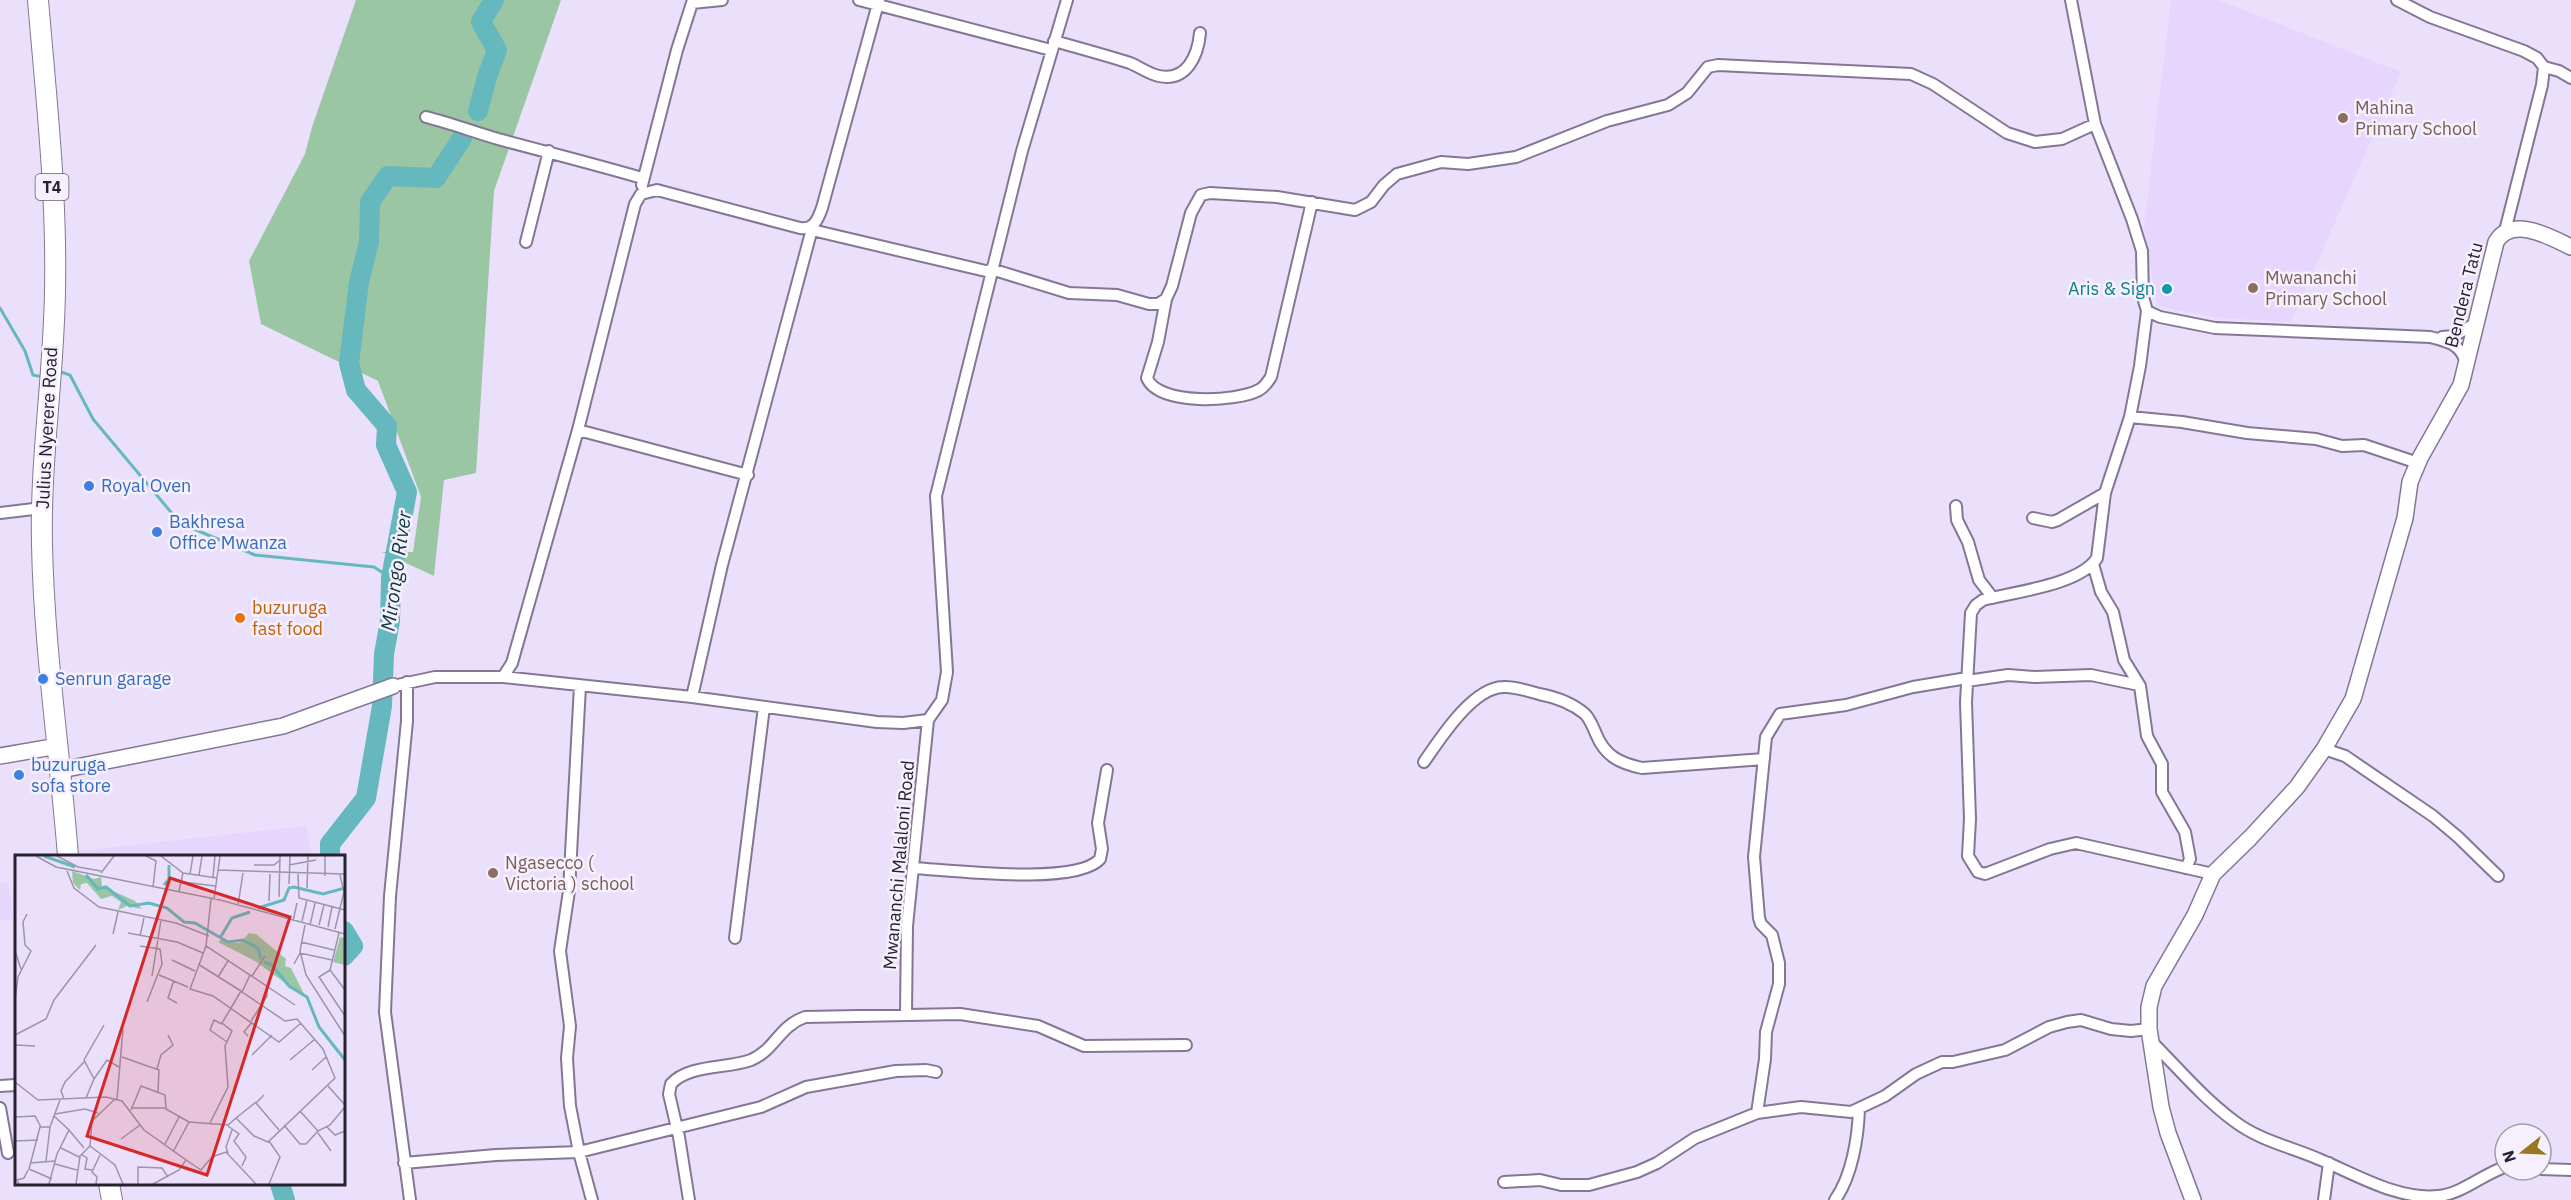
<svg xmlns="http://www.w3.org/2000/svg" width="2571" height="1200" font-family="'IBM Plex Sans',sans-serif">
  <rect width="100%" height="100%" fill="#ebe0fb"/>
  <path fill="#e6d5fd" d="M2171,0H2218L2401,72L2291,322L2218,318L2157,306L2144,227Z
    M306,826L312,856H80L79,851Z
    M8,882L13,919L0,921V883Z"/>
  <path fill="#9bc6a4" d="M356,0H561L494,191L476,473L444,480L434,576L382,552H413L421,497L378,381L261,324L249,261L305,154L312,127Z"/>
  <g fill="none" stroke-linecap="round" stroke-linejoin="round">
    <path stroke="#66b8bf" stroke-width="3" d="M0,308L25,351L33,375L43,377
      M58,374L61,372L70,375L93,419L180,523L255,555L374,567L391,578"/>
    <path stroke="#66b8bf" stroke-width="20" d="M478,111L487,77L497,50L481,22L494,0
      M330,856V844L366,798L382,706L384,654L390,621L391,578L407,492L386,445L387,426L356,390L349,363L359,282L369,242L370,202L388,176L436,178L462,138
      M344,931L353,946L344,956
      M280,1184L285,1200"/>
    <defs>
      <path id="street" d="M859,0L1051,50
        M2071,0L2095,124L2132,219L2142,251L2143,297L2147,311L2160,317L2215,328L2430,337C2447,341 2461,344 2466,363
        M2397,0L2430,17L2524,51L2537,58L2544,67L2542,85L2505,231
        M692,3L722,0
        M1054,41C1079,48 1105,55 1130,63C1140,67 1149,74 1159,76C1187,82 1198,55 1200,33
        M2544,67L2559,71L2571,78
        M426,117C450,123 474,132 498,139C546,152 594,164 642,178
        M642,185L677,50L693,0
        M812,230L990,272
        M526,242L549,151
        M991,269L1069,293L1117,295L1149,304H1158L1166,299L1172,286L1191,213L1201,195L1210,193L1277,197L1355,210L1371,202L1384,185L1397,174L1441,162L1468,164L1516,157L1607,121L1668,105L1687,93L1708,67L1718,65L1911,74L1933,84L2007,133L2035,142L2062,139L2095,124
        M1166,299L1158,342L1147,378C1158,406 1237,402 1259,390C1265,387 1268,381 1271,377L1312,202
        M2147,311L2140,366L2130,417L2105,493L2097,558C2080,585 2013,592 1983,600L1976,605L1971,613L1966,702L1970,819L1968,856L1978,872L1985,874L2050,849L2076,843L2213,874
        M2442,337L2454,336L2476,323
        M2130,417L2182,422L2247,433L2316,439L2342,446L2364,445L2418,463
        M578,430L748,475
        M1956,506L1957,520L1968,542L1979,580L1993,598
        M0,513L42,508
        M2033,518L2052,522L2058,520L2105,493
        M2093,564L2101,592L2113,612L2124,660L2140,686L2147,736L2162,764V792L2185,832L2190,859L2186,868
        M503,677L692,697L877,722L903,723L928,720L942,700L947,672L936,496L1022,151L1067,0
        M1967,681L2008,675L2035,677L2091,675L2139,685
        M407,682V721L390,896L385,1012L410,1200
        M393,686L435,677H503L512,663L578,430L635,204L641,194L657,190L800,228C814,230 818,219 822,208L879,0
        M580,686L569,891L560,951L570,1026L567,1058L570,1106L579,1152L592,1200
        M692,697L722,565L813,225
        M2324,749L2345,756L2433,816L2458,837L2498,876
        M1424,762C1440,739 1472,688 1503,687C1514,686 1528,691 1539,694C1555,697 1572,703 1585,714C1590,719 1593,727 1596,734C1605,756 1619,763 1642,768L1764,759
        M913,868C950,870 1076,886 1100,859L1102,849L1098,823L1107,770
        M735,938L764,707
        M906,1013L907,926L928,720
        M2151,1041C2178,1068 2203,1098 2234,1121C2260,1141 2292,1147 2321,1160C2357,1175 2398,1200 2438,1196C2462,1194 2483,1174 2505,1167
        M0,1086L16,1085
        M0,1108L8,1153
        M1757,1113L1765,1059L1766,1032L1779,984V963L1772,935L1761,924L1759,918L1754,857L1766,737L1780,714L1846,705L1913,687L1967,678
        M404,1163L496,1155L579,1152L761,1107L806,1087L896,1071L926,1070L936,1072
        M2541,1169L2571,1170
        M1504,1182L1540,1180L1561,1185H1589L1637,1172L1657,1163L1695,1138L1757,1113L1801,1107L1851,1112L1885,1096L1916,1074L1942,1062H1953L2005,1050L2049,1027L2067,1022L2081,1020L2111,1029L2131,1031L2149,1029
        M689,1200L679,1137L669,1094L671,1084C689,1064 727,1069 751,1060C775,1050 779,1026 805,1017L960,1014L1038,1026L1084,1046L1186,1045
        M1835,1200C1852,1176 1858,1138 1859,1109
        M2324,1200L2329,1163"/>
      <path id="secondary" d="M0,756L58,746
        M61,770L283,726L393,686
        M2193,1200L2168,1133L2161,1107L2149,1029V1007L2154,986L2195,915L2213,874L2250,838L2297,787L2324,749L2353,699L2405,518L2410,482L2420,458L2461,385L2496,242C2512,215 2550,237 2571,247"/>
      <path id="highway" d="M38,0C46,96 57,193 55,290C54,375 40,459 42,544C44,649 60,753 68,856
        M109,1184L112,1200"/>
    </defs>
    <use href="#street" stroke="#847795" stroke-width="14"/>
    <use href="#secondary" stroke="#847795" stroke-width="18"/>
    <use href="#highway" stroke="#847795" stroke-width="22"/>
    <use href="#street" stroke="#fff" stroke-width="10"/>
    <use href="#secondary" stroke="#fff" stroke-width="15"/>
    <use href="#highway" stroke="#fff" stroke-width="20"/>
  </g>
  <g fill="#8d6e63" stroke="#f6f0fe" stroke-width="2">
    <circle cx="2343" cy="118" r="6"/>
    <circle cx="2253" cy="288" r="6"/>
    <circle cx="493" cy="873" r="6"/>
  </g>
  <circle fill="#0f9aa8" stroke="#f6f0fe" stroke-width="2" cx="2167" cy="289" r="6"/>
  <g fill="#3f7fe0" stroke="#f6f0fe" stroke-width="2">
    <circle cx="89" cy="486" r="6"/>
    <circle cx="157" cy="532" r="6"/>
    <circle cx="43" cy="679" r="6"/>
    <circle cx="19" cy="775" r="6"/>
  </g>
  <circle fill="#e8710a" stroke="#f6f0fe" stroke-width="2" cx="240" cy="618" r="6"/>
  <g text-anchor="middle" stroke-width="5" stroke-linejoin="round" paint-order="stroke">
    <rect fill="#f6f0fe" stroke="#645f6c" stroke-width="1.5" x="35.5" y="174" width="33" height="26" rx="4.5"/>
    <g font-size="16" font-weight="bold" fill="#26212d">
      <text x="52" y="193">T4</text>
    </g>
    <g font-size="18" fill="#785e54" stroke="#f6f0fe" text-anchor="start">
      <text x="2355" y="114">Mahina<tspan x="2355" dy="21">Primary School</tspan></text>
      <text x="2265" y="284">Mwananchi<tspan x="2265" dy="21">Primary School</tspan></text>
      <text x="505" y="869">Ngasecco (<tspan x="505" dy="21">Victoria ) school</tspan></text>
    </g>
    <g font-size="18" fill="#0d838f" stroke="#f6f0fe" text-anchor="end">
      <text x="2155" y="295">Aris &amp; Sign</text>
    </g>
    <g font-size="18" fill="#26212d" stroke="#f6f0fe">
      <text transform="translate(2464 295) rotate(-76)" y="6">Bendera Tatu</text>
      <text transform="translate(47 428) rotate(-87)" y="6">Julius Nyerere Road</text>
      <text transform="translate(899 865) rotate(-85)" y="6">Mwananchi Malaloni Road</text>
    </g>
    <g font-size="18" fill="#366cbe" stroke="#f6f0fe" text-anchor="start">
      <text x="101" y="492">Royal Oven</text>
      <text x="169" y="528">Bakhresa<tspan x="169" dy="21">Office Mwanza</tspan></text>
      <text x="55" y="685">Senrun garage</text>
      <text x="31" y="771">buzuruga<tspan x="31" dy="21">sofa store</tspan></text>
    </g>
    <g font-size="18" fill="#c56008" stroke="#f6f0fe" text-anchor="start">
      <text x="252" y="614">buzuruga<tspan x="252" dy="21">fast food</tspan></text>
    </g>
    <g font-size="20" font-style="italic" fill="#11393d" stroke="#f6f0fe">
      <text transform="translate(396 571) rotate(-82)" y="7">Mirongo River</text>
    </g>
  </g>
  <g transform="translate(15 855)">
    <rect width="330" height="330" fill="#ebe0fb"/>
    <path d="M57,16L79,24L86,22L87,31L120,46L127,54L112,51L103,55L106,47L97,41L86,44L72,28L66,29L65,35L58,28ZM234,78L241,79L271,104L270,111L276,113L291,143L240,106L203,87L208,83L212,88H225ZM325,82L330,83V110L318,107Z" fill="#9bc6a4"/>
    <path fill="none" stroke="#66b8bf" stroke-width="3" d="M29,1L60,12M71,20L83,34L91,32L115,51L134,48L152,53L169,67L180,68L213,87L228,85L243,93L246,104M149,30L154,24V10M243,53L269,45L274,33L279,32L308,39L330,33M205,83L217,63L235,57M249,107L257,110L274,131L292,142L304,172L330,205"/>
    <path fill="none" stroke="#9c94a9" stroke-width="1.5" d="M21,1L41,12L205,45L330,79M42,1L63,12L86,16M131,1L141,6L138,32M146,1L168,18L202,23M239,10H259L265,5M274,10L301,5M203,15L330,19M52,16L59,33L84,52L161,68L194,81M86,18L99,1M175,19L178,1M283,19L284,43L330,55M184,20L187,1M310,21V1M198,22L200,1M160,26L200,31M274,29L275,1M292,33L293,1M164,36L168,18M264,42L265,1M199,44L205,1M254,46L255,19M223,50L228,18M278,66L282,48M287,66L292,45M290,70L285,96L291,120L330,181M295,70L300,48M304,70L309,50M313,72L317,52M320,74L329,37L325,20M113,78L162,87L188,98M324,78L315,115L330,135M98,79L103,57M125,81L129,63M286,87L319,95M125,91L145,94L147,109L132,147M191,91L175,134L198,141L264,187L286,168M0,96L6,114M157,105L180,116M183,109L226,136M279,109L285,98L317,105M315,115L304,122L330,161M144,120L173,132M235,120L280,150M137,121L146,65M237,121L250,101M203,122L213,106M159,125L153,143L162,148M0,145L3,122L16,96L10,90L8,67L12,59M216,153L226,136M236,166L252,141V131M207,169L199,165L195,175L212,187M0,180L31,164L39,145L81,90M233,181L229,177L237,167M0,190L20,191M237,200L257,180M107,202L144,215L143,237M275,205L300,184M142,214L146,200L158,190L153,180M297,215L311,202M79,224L92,205L104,212M0,227L23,245L91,242L107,246L129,275L171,305L164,315L138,329M313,231L330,250M249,240L241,248L264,275M71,243L79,224L69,205L89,170M49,244L46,236L50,227L69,207M100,244L77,266L75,291L100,310L108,329M102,244L108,174M117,253H151M116,255L126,231L150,240L151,254L174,267M40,259L70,254L83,258M0,262L20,261L26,272M221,263L241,247M195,268L213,232L210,191L217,176L207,168L216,153M269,270L285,289H291L303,276L285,256M213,271L224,279L219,286L231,302L227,311M312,272L320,280L330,276M54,275L69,293M303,276L315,270L330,252M303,278L316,296M106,284L125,270M0,286L23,285M254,286L265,302L254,329M150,289L164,262M46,293L64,302M158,297L174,267L213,270L221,263L239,281L253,287L320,223L308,194L282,164L270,166L227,137L235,120L191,91L196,44M213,298L211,292L217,275M66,299L72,303L70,314L77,315M171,305L186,315L197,302L211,297L241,329M31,306L35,272M15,308L40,306M40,309L62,315M37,324L14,314L25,272H35L39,261M4,329L2,325L9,323L13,315M34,329L42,299L54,275L39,261L45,245M61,329L65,301L75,291M81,329L82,322L77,317L85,300M123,329V312L147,313L153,322"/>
    <path fill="#d62828" fill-opacity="0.15" stroke="#d62828" stroke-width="3" d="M155,23L275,62L192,320L72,281Z"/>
    <rect width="330" height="330" fill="none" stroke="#26212d" stroke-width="3"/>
  </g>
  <g transform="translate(2523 1152) rotate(252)"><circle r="28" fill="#f6f0fe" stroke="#a39daa" stroke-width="1.5"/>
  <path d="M0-4.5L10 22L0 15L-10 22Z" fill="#977821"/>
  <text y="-9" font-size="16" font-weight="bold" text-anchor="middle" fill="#26212d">N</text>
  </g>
</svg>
